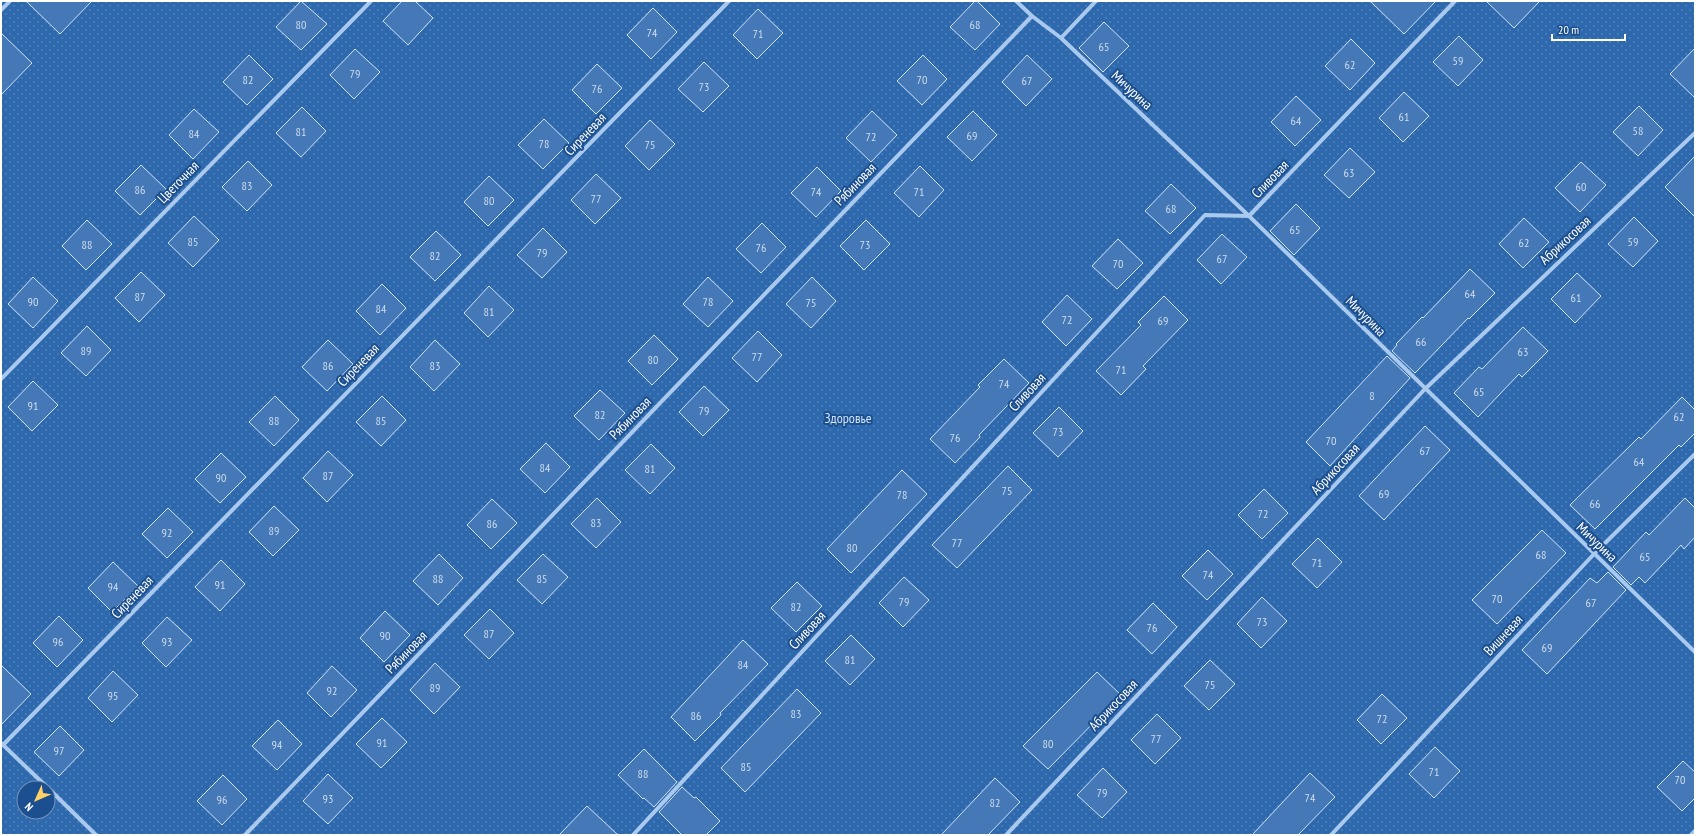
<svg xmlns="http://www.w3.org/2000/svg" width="1696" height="836" font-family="'PT Sans Narrow',sans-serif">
  <defs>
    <pattern id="green-dots" width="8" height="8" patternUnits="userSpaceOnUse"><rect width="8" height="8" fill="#2e69ad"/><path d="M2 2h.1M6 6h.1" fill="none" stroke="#4d80b9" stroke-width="1.8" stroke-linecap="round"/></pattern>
  </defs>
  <rect width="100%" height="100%" fill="#1b4f8f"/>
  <path fill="url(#green-dots)" fill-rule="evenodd" d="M1,1H1695V835H1ZM24,788H48V812H24Z"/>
  <path fill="#4478b7" stroke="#cfe3fa" d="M26,1H92L60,34Z
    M301,1L327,24L301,50L276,27Z
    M402,1H415L433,18L408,45L383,21Z
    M975,1H977L1000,24L975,50L950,27Z
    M1370,1H1436L1404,34Z
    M1486,1H1540L1514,28Z
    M653,8L677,32L651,59L627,35Z
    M758,9L783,33L757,59L733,35Z
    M1104,22L1129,46L1103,72L1079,48Z
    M1,33L32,63L1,95Z
    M1459,36L1483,60L1458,86L1433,62Z
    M1351,39L1375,63L1350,90L1325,66Z
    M1695,48V98L1670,74Z
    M355,49L380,72L354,99L330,75Z
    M249,55L273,79L247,105L223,82Z
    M923,55L947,79L922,105L897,81Z
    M1027,55L1052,79L1026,106L1002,82Z
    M704,62L729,86L703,112L678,89Z
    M597,64L622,88L596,114L572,90Z
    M1404,92L1429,116L1403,142L1379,118Z
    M1296,96L1321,120L1295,146L1271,122Z
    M1639,106L1663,130L1638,156L1613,132Z
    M302,107L326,131L301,157L276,133Z
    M194,109L219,132L193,159L169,135Z
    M872,111L897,135L871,162L846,138Z
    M973,111L997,135L972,161L947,137Z
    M544,119L569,143L543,169L518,145Z
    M650,120L675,144L649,170L625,146Z
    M1350,148L1375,172L1349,198L1324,175Z
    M1695,156V217L1665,187Z
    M248,161L272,185L247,211L222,187Z
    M1581,162L1606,185L1580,212L1555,188Z
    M141,165L166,189L140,215L115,191Z
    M920,166L944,190L919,217L894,193Z
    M817,167L841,191L816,217L791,193Z
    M596,174L621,198L595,224L571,200Z
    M489,176L514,200L488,226L464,202Z
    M1171,184L1196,208L1170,234L1145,211Z
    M1296,204L1320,228L1294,255L1270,231Z
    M194,216L219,240L193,267L168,243Z
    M1634,217L1658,241L1633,267L1608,244Z
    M1524,218L1549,242L1523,268L1499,244Z
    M87,220L112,244L86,270L62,246Z
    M866,220L890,244L864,270L840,246Z
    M762,223L786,247L761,273L736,249Z
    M543,228L567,252L542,278L517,255Z
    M436,231L461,255L435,281L410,257Z
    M1222,234L1247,257L1221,284L1197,260Z
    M1118,239L1143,263L1117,289L1092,266Z
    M1470,269L1495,293L1469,319L1468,318L1415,373L1392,351L1397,345L1396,344L1422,317L1423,318Z
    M141,272L165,295L139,322L115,298Z
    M1577,273L1601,296L1575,323L1551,299Z
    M33,277L58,301L33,328L8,304Z
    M708,277L733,301L708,327L683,304Z
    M812,277L836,301L811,328L786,304Z
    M382,284L406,308L380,335L356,311Z
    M489,286L514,310L488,337L464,313Z
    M1067,295L1092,319L1066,346L1042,322Z
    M1164,296L1188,320L1143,366L1146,369L1121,395L1096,371L1141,325L1138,322Z
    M87,326L111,350L86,376L61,353Z
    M1523,327L1548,351L1522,377L1519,374L1478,417L1454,393L1479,367L1482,369Z
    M758,331L782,355L757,382L732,358Z
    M654,335L678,359L652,385L628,361Z
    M328,340L353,364L327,391L302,367Z
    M435,340L460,364L434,391L410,367Z
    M1387,356L1410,378L1330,466L1306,442Z
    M1004,359L1029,383L979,435L980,437L955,463L930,439L980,387L978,385Z
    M33,381L58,405L32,431L8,407Z
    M704,386L729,410L703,436L679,412Z
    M600,390L625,413L599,440L574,416Z
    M275,396L299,420L274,446L249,422Z
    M382,396L406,420L381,446L356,422Z
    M1682,397L1695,410V433L1681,447L1679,445L1595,529L1570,505L1639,437L1641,439Z
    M1059,407L1083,431L1058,457L1033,433Z
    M1425,426L1450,450L1384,520L1359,496Z
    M546,443L570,467L545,493L520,469Z
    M651,444L675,468L650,494L625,470Z
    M328,451L353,475L327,502L303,478Z
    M221,453L246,477L220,503L195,479Z
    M1008,466L1032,490L957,568L932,545Z
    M902,470L927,494L851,573L827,549Z
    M1264,489L1288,513L1262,539L1238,515Z
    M597,498L621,522L596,548L571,524Z
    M1685,498L1695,508V537L1684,549L1681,545L1645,583L1639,577L1631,585L1613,567L1646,532L1649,535Z
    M492,499L517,523L491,549L467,525Z
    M274,506L299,530L273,556L249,532Z
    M168,508L193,532L167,558L142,534Z
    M1542,530L1566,553L1497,624L1472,600Z
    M1318,538L1342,562L1317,588L1292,564Z
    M1208,550L1233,574L1207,600L1182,576Z
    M439,554L463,578L438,605L413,581Z
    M543,554L568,577L542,604L517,580Z
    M221,560L245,584L220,611L195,587Z
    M113,562L138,586L112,612L88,588Z
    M1608,572L1626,590L1547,674L1522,650L1590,578L1597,583Z
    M904,577L929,600L903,627L879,603Z
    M797,582L822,606L796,632L771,608Z
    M1262,597L1287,621L1261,648L1237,624Z
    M1153,603L1177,627L1152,654L1127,630Z
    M490,609L514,633L489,659L464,635Z
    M385,611L410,635L384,662L360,638Z
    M59,616L83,640L57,667L33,643Z
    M167,617L192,640L166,667L142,643Z
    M851,635L875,659L850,685L825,661Z
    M743,640L768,664L720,713L721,715L695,741L671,717Z
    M1210,660L1235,684L1209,710L1184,686Z
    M435,663L460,687L434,714L410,690Z
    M1,665L31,694L1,725Z
    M332,666L357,690L331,717L307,693Z
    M113,671L138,695L112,722L88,698Z
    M1097,672L1121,695L1048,769L1023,746Z
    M797,689L821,713L745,792L721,768Z
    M1382,694L1407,718L1381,744L1357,720Z
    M1157,714L1181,738L1155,764L1131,740Z
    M382,718L407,742L381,768L356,744Z
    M278,720L302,744L277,770L252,746Z
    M60,726L84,750L59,776L34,752Z
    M1435,747L1460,771L1434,798L1409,774Z
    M644,749L677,782L654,807L644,798L643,799L618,775Z
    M1683,761L1695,772V798L1682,811L1657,787Z
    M1103,768L1127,792L1102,818L1077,795Z
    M1310,773L1335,797L1298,835H1252Z
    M328,774L353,798L328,824L303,801Z
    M223,775L247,799L222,825L197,801Z
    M995,778L1020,802L988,835H941Z
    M682,787L694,798L696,797L720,821L706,835H682L659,812Z
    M587,806L618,835H559Z"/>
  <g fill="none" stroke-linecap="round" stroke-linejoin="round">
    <path stroke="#a9c9ee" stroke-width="4" d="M1016,1L1032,16L1061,38L1249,216L1695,652
      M1,10L10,1
      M1061,38L1096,1
      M1,379L371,1
      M1,743L48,788
      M3,745L729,1
      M48,788L96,835
      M245,835L1032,16
      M633,835L1205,215L1249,216L1455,1
      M1006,835L1425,389L1695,133
      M1331,835L1594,554L1695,454
      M1691,835L1695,831"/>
  </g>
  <g text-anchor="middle" stroke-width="4" stroke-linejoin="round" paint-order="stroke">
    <g font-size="12" fill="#d0dded">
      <text x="301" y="29">80</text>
      <text x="975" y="29">68</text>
      <text x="652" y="37">74</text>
      <text x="758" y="38">71</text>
      <text x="1104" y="51">65</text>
      <text x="1458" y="65">59</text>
      <text x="1350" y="69">62</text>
      <text x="355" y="78">79</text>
      <text x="248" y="84">82</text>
      <text x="922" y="84">70</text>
      <text x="1027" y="85">67</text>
      <text x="704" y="91">73</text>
      <text x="597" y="93">76</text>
      <text x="1404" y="121">61</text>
      <text x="1296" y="125">64</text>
      <text x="1638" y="135">58</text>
      <text x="301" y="136">81</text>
      <text x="194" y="138">84</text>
      <text x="972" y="140">69</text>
      <text x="871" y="141">72</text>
      <text x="544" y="148">78</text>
      <text x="650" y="149">75</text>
      <text x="1349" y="177">63</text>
      <text x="247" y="190">83</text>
      <text x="1581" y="191">60</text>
      <text x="140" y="194">86</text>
      <text x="816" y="196">74</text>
      <text x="919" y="196">71</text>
      <text x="596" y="203">77</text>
      <text x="489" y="205">80</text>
      <text x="1171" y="213">68</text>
      <text x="1295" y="234">65</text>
      <text x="193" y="246">85</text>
      <text x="1633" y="246">59</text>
      <text x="1524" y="247">62</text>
      <text x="87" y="249">88</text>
      <text x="865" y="249">73</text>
      <text x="761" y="252">76</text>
      <text x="542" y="257">79</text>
      <text x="435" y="260">82</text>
      <text x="1222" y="263">67</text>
      <text x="1118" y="268">70</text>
      <text x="1470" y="298">64</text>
      <text x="140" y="301">87</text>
      <text x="1576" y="302">61</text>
      <text x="33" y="306">90</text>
      <text x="708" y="306">78</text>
      <text x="811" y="307">75</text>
      <text x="381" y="313">84</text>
      <text x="489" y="316">81</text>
      <text x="1067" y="324">72</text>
      <text x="1163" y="325">69</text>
      <text x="1421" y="346">66</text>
      <text x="86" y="355">89</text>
      <text x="1523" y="356">63</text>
      <text x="757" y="361">77</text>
      <text x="653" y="364">80</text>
      <text x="328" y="370">86</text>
      <text x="435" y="370">83</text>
      <text x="1121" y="374">71</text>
      <text x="1004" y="388">74</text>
      <text x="1479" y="396">65</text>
      <text x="1372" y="400">8</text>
      <text x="33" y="410">91</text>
      <text x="704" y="415">79</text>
      <text x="600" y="419">82</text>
      <text x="1679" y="421">62</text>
      <text x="274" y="425">88</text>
      <text x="381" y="425">85</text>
      <text x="1058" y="436">73</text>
      <text x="955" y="442">76</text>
      <text x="1331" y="445">70</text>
      <text x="1425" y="455">67</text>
      <text x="1639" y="466">64</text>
      <text x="545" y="472">84</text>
      <text x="650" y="473">81</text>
      <text x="328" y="480">87</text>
      <text x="221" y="482">90</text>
      <text x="1007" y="495">75</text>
      <text x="1384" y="498">69</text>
      <text x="902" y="499">78</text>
      <text x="1595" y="508">66</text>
      <text x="1263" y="518">72</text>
      <text x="596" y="527">83</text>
      <text x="492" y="528">86</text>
      <text x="274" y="535">89</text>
      <text x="167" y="537">92</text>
      <text x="957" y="547">77</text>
      <text x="852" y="552">80</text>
      <text x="1541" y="559">68</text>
      <text x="1645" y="561">65</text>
      <text x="1317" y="567">71</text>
      <text x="1208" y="579">74</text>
      <text x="438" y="583">88</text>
      <text x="542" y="583">85</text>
      <text x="220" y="589">91</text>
      <text x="113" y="591">94</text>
      <text x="1497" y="603">70</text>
      <text x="904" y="606">79</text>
      <text x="1591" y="607">67</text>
      <text x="796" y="611">82</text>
      <text x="1262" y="626">73</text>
      <text x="1152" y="632">76</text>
      <text x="489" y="638">87</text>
      <text x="385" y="640">90</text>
      <text x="58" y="646">96</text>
      <text x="167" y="646">93</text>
      <text x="1547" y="652">69</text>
      <text x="850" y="664">81</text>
      <text x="743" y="669">84</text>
      <text x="1210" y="689">75</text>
      <text x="435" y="692">89</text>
      <text x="332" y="695">92</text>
      <text x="113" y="700">95</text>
      <text x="796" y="718">83</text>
      <text x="696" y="720">86</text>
      <text x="1382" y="723">72</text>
      <text x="1156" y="743">77</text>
      <text x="382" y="747">91</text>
      <text x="1048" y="748">80</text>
      <text x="277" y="749">94</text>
      <text x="59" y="755">97</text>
      <text x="746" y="771">85</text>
      <text x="1434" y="776">71</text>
      <text x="643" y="778">88</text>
      <text x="1680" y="784">70</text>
      <text x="1102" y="797">79</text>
      <text x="1310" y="802">74</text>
      <text x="328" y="803">93</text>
      <text x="222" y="804">96</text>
      <text x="995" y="807">82</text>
    </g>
    <g font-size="14" fill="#fff" stroke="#1b4f8f">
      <text transform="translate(1132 90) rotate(43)" y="5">Мичурина</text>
      <text transform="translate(585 134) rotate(-46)" y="5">Сиреневая</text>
      <text transform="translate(1270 179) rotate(-46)" y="5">Сливовая</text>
      <text transform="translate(178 182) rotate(-46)" y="5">Цветочная</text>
      <text transform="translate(855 184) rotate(-46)" y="5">Рябиновая</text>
      <text transform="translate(1565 240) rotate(-43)" y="5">Абрикосовая</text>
      <text transform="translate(1366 316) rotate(45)" y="5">Мичурина</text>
      <text transform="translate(358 365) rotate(-46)" y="5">Сиреневая</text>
      <text transform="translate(1027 392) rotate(-47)" y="5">Сливовая</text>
      <text transform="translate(630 418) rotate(-46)" y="5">Рябиновая</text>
      <text transform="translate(1335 469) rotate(-47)" y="5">Абрикосовая</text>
      <text transform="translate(1597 542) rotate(44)" y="5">Мичурина</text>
      <text transform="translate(132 597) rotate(-46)" y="5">Сиреневая</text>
      <text transform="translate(807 630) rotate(-47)" y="5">Сливовая</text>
      <text transform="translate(1503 635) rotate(-47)" y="5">Вишневая</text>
      <text transform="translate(406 652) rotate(-46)" y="5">Рябиновая</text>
      <text transform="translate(1113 705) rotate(-47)" y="5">Абрикосовая</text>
    </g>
    <g font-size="14" fill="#cfe3fa" stroke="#1b4f8f">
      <text x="848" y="423">Здоровье</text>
    </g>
  </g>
  <rect width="1696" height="836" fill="none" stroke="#ffffff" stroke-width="4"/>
  <g transform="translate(36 800) rotate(225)"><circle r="19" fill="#1b4f8f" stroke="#7695bc"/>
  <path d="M0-3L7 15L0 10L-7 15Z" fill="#ffd166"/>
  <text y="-6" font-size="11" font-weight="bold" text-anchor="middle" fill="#ffffff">N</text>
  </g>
  <path d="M1552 34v6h73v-6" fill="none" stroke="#ffffff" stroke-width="2"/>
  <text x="1558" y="34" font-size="12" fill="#ffffff" stroke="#1b4f8f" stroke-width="3" paint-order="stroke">20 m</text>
</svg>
